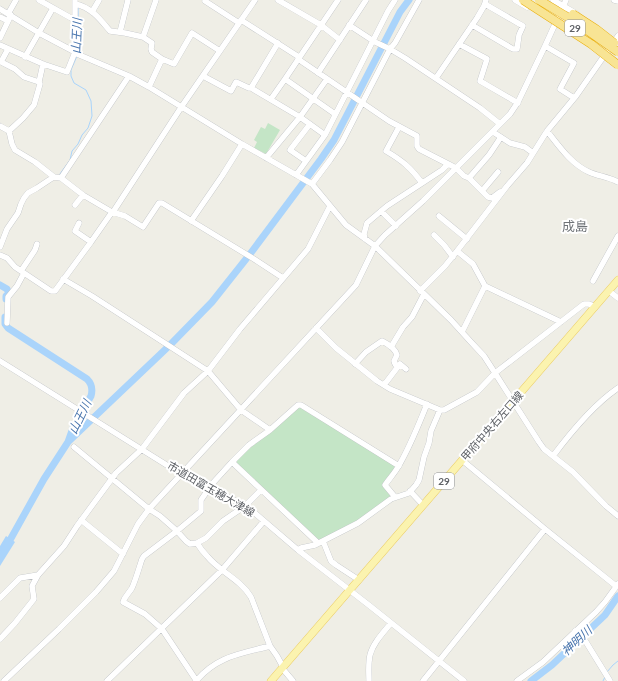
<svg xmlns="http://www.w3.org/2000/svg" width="618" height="681" font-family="Lato,'Noto Sans JP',sans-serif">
  <rect width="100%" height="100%" fill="#efeee6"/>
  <path fill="#c4e5c6" d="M268,123L280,130L266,154L254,148L257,142L254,140L261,127L265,129Z
    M299,407L395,465L396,468L382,485L391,496L359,521L320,540L317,539L237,464V459Z"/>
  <path fill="#aad4fb" d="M6,536L15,542L0,566V546Z"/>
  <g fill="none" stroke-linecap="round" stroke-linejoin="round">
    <path stroke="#aad4fb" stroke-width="1" d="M78,7L79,51
      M60,174L62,171L70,160L72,151L78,144L82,135L88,128L92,116L91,101L86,90L74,83L71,76V70L77,56
      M607,672L613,665L618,661
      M603,681L605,677"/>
    <path stroke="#aad4fb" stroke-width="7" d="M0,285L7,289L9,294L6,296V299
      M68,442L170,345L212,302L250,254L321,159L334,140L400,12L409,0
      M0,558L44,479L68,442L73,428L91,396C93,389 92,384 87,379L8,328L5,324V317
      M531,681L552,665L605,615L618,596"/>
    <defs>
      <path id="minor" d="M39,0L71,18L75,20
        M278,0L321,25L340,40
        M515,0L527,7
        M553,0L577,14
        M614,0L618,1
        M205,1L239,23
        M75,4C91,7 100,19 110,31L125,33L143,37L152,43L151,49L152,52L162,59L149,87
        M0,9L39,33L75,52L77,54L129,76L149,87L242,144L312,184L346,225L375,246L451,320L470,341L484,356L495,373L539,442L544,449L573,472L606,506L618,516
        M92,12L99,0
        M8,14L16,0
        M0,17L8,21
        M241,20L299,57
        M349,25L375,42L390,49L405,58L480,108L500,124
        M472,25L513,49H517L519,35L523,26L485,4
        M120,32L128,0
        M143,37L156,0
        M0,38L11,15
        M459,44L487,59L480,81L518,103
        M0,45L43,64L67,72L75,52V0
        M545,46L574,63L560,89L574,98
        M8,49L1,62L15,69L24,77L39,82L43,64
        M25,57L53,8
        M162,59L174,64L192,33L220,51
        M298,59L389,121L417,136V146L419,149L456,168L464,176L469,178L488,197L492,198L500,192
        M318,73L366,0
        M203,76L231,91L236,82L249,88H251L300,117L325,135
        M436,78L477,18L484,6L486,0
        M285,79L335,114
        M251,88L278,43
        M271,99L285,79L338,0
        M0,126L9,131L12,144L15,150L35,162L54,177
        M399,127L386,151C403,161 411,168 422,183
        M9,131L23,118L34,105L40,84L39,82
        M547,131C559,146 571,164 589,172C598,176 608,177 618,182
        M493,132L510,143L525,147L533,153
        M266,158L300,117L327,79
        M306,161L290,150L310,124
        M296,175L325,135L388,11L395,0
        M61,178L129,76
        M469,178L489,155L501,137
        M312,184L330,160L342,142L390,49L395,43L419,0
        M482,191L498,172
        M75,205L83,195
        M381,211L396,226
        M113,212L182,106L255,0
        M439,216L467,239
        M191,221L222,176L242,144
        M79,223L75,231L91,242
        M434,235L444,245L453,257
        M365,239L364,234L367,223L387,206L442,170L448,164
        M37,244L35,250L21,271L51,291H55L91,242L112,212
        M0,247L7,229L18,213L21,204L24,198L28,193L37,188L49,180L54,177L61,178L83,195L112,212L125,216L143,227L159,203H162L254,259L283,278
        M457,251L473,264L485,286L462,332
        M0,255L7,258L15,267L21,271
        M63,279L92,296L208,371L241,410L270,430
        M593,281L618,236
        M485,286L561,322
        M420,291L445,266L457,251L507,186L527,163L547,131L576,96L618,36
        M609,291L618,298
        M7,323L8,297L17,286L24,273
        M316,328L336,348L377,381L390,389L440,410H444L477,392L495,373L584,304H589L595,307
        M391,347L403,327L412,317L424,294
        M0,361L181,474L210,487L250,509L298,550L370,606L464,681
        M355,364L366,352L382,341C388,344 395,348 397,355L394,361L395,364L398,367
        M384,385L400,364L406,369
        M74,447L149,509L160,516L177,531L186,541L190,544L197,543L206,538L223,521L245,506L261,490
        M553,456C571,432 593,405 618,388
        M462,460L545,529L616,586
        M232,462L318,543
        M410,491L423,505
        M395,497L385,485C389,479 394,474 398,467C410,447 418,426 427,404
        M81,520L123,554
        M323,541L331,561L336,565L359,580
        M197,543C200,548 203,552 207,556C220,572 240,579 251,597L270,646L277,656L283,667
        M298,550L301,548L315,545L358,523L391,499L409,493L416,485L419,480L424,457L429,443L431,431L440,410
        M0,598L20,578L38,575L64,546L77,526L116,473L142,449L184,393L208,371L240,329L308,249L330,206
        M575,631L586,642L610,681
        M0,639L15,623L34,599L32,586L38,575
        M282,668L293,681
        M196,680L162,629L145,614L123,602C125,596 129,593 132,588C136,579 139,568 142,559L144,556L177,531L201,511V500L212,484L232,462L249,445L270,430L298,405H301L399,466
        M4,681L59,629L96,592L114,571L138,524L149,509L356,285L375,246L385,235L423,201L510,114L518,102L545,46L566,0
        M107,681L222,570L264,521
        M196,681C217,656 240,654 270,646
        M369,681C369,673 368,664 370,655C373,643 383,633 391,623
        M423,681L545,529
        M517,681L543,662L596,612L605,602L618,584"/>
      <path id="major" d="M271,681L618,280"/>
    </defs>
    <use href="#minor" stroke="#b8bbbf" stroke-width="6"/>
    <use href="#major" stroke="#ebcc63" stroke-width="8"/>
    <use href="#minor" stroke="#fff" stroke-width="5.5"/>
    <use href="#major" stroke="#fbf3af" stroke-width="7"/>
    <defs>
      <path id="highway-bridge" d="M523,0L591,44L618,65
        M539,0L574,21L618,52
        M573,14L596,29L614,43"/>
    </defs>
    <use href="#highway-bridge" stroke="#eaaf0b" stroke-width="9" stroke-linecap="butt"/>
    <use href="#highway-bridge" stroke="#f8e494" stroke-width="8"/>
  </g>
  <g text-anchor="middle" stroke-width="4" stroke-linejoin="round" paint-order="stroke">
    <g fill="#fff" stroke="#8e9094" stroke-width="1">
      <rect x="565" y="20" width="20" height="16" rx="3"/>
      <rect x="434" y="473" width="20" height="16" rx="3"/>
    </g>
    <g font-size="10" font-weight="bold" fill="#5e6166">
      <text x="575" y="32">29</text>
      <text x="444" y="485">29</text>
    </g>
    <g font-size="11" fill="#5e6166" stroke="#fff">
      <text transform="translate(492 426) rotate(-49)" y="4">甲府中央右左口線</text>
      <text transform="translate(211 489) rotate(30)" y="4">市道田富玉穂大津線</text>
    </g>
    <g font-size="12" font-style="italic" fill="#4774ad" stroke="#fff">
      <text transform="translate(77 36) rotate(-88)" y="4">山王川</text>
      <text transform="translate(80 417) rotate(-64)" y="4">山王川</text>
      <text transform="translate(577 641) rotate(-43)" y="4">神明川</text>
    </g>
    <g font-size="13" fill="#6f7378" stroke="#fff">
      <text x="575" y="231">成島</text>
    </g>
  </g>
</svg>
